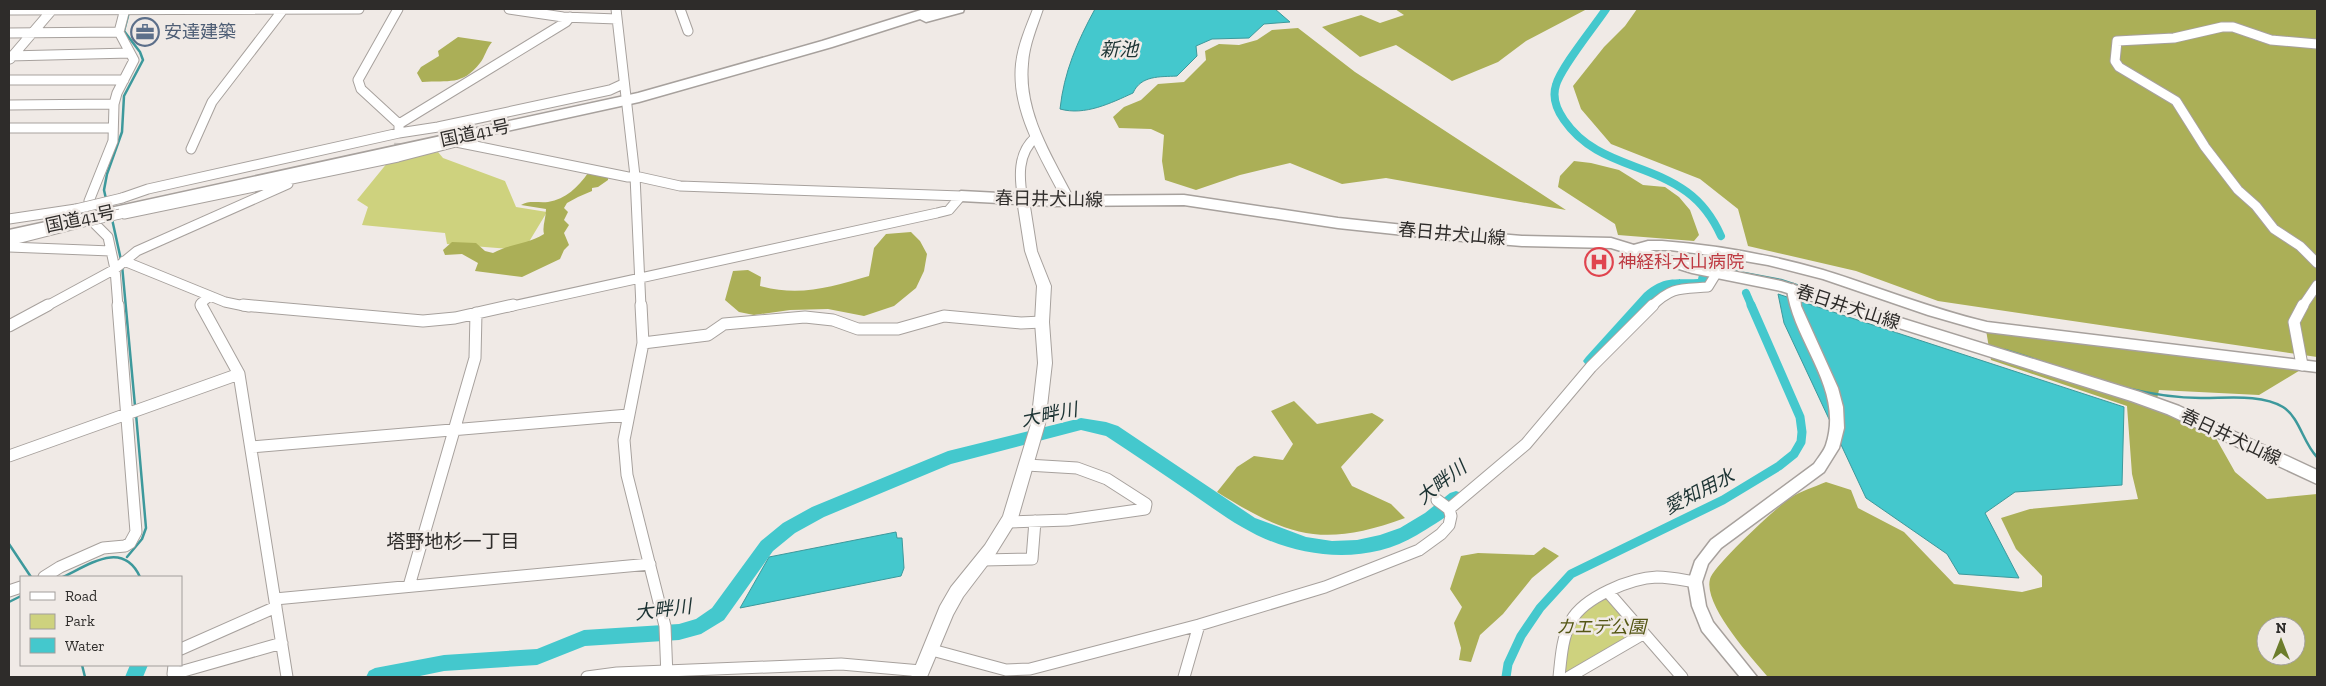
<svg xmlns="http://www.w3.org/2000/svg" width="2326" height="686" font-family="'Zilla Slab','Noto Sans JP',serif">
  <rect width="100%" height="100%" fill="#f0eae6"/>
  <path fill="#ced27e" d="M438,152L443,158L505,181L516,207L547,212L524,250L447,244L445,233L362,225L368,207L357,200L388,162Z
    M1607,598L1636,631L1564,675C1569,633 1568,619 1607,598Z"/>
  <path fill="#abaf57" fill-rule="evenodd" d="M1395,9H1587L1526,41L1498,62L1452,81L1396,45L1360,57L1322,27L1361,15L1380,23L1404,15Z
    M1637,9H2317V357L1938,301L1856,271L1748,246L1738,209L1700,179L1611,144L1581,109L1573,86L1604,47L1625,26Z
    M1298,28L1355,72L1566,210L1386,178L1342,184L1290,163L1240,175L1196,190L1165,180L1162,161L1164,135L1151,129L1119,128L1113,117L1124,107L1141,100L1158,84L1184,82L1206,60L1205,51L1219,44L1239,45L1257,40L1272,30Z
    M458,37L492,42C486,49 485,57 480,63C462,86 449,80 422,82L417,73L421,67L439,56L438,51Z
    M1574,161L1591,163L1619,170L1643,185L1665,187L1679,197L1690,210L1699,235L1694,241L1618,235L1615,224L1558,187L1560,176Z
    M588,173L608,176V180L598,187L592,188V191L578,197L567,203L564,208L568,212L564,220L569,225L564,233L569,245L564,250L560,259L522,277L475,271L478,263L462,254L445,255L443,250L452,242L476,243L485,251L493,253C509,244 528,244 544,234C542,227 546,218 546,209L521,205C529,200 538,203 548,202C566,199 578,187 588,173Z
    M911,232L920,241L927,254L924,271L916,288L894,306L864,316L828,309L790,310L754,315L739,312L725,300L733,271L748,270L761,277L760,286C800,297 831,287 869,276L874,248L886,234Z
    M1986,330L2302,369L2259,395L2159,390L2155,407L2213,433L2235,472L2267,499L2317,494V677L1767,676C1751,657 1703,605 1710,579C1713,566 1777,507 1790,498C1801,491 1814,487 1826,482L1851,490L1858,508L1904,532L1954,584L2022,592L2042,587V576L2016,549L2001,518L2030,509L2138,499L2132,474L2127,406L1991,360ZM2266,626H2296V656H2266Z
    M1294,401L1317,424L1372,413L1384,420L1341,467L1352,486L1391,504L1405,518C1323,548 1289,537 1217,492L1237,467L1254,456L1283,460L1293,444L1271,411Z
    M1544,547L1559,556L1532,578L1503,614L1480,635L1471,662L1459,660L1461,648L1454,623L1462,607L1450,589L1461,556L1478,553L1534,555Z"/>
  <path fill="#44c8cd" stroke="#3d999c" d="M1095,9H1275L1290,22L1264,24L1249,38L1212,39L1196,46L1197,56L1177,76C1160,77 1141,75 1133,93C1111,103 1085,116 1060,109C1064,72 1077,42 1095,9Z
    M1778,294L2124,407L2122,485L2015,492L1985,513L2019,578L1959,574L1947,554L1866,498L1784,323Z
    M896,532L897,538H902L904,568L901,576L740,608L769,557Z"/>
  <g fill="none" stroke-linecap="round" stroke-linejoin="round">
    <path stroke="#3d999c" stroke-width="2.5" d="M106,199L104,190L107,174L122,132L124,96L143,60L140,52L124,31L129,12
      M112,219L121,260
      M122,265L135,406
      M1707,266L1781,280L1845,301
      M2005,350C2070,369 2135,399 2204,398C2228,398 2262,394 2283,407C2300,418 2303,443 2317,457
      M9,544L31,577
      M127,557L142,539L146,528L136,414
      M63,577C90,564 123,540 140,577
      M9,602L21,596
      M82,665L85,677"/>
    <path stroke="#44c8cd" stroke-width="8" d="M1606,9C1594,27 1561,67 1556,85C1552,97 1557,110 1564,120C1595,165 1646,162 1687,192C1702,203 1713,218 1721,236
      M1746,293L1752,307"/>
    <path stroke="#44c8cd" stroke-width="9" d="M1506,677L1508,664L1521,636L1540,608L1571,574L1723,500L1779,466L1794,454L1801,442L1802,432L1800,417L1751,305"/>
    <path fill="#44c8cd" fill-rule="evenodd" d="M1707,261L1712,262L1714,266L1709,287C1696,291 1683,286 1670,289C1652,294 1610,349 1596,365L1591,367L1586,365L1583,361L1586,357L1644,293C1664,276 1673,280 1698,279L1702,262Z
      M1081,418L1106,422L1118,426L1255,518L1306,537L1332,541L1357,540L1380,535L1400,528L1425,513L1450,493L1456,491L1462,493L1464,498C1457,512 1430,527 1417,535C1364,567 1294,558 1242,527C1224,517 1206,503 1188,491C1161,473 1134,454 1106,436L1081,430L951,464L824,517L795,533L773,551L724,620L701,634L679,640L585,646L537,665L444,671L415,677H366L369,671L375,668L444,655L537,649L584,630L679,624L696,619L712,608L761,541L783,523L812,507L948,451Z
      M130,665H148L143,677H125Z"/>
    <path stroke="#c9c4c0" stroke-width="9" stroke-dasharray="9 4.5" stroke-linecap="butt" d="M398,152L399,139"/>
    <defs>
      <path id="minor-far1" d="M398,9L358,80L361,89L399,124V130
        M509,9L563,17L617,19
        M680,9L688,31
        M9,10L359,9
        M9,33L118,32
        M2317,44L2271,40L2233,27H2222L2174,38L2117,41L2115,61L2119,67L2176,101L2205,147L2238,190L2256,206L2274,229L2300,246L2317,263
        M9,56L130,53
        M10,59L52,10
        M9,80H124
        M9,105L114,104
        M399,124L566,22L570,17
        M9,128H113
        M191,149L212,102L282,11
        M122,198L148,189L399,133L438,127L610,90L623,84
        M1023,200C1019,178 1017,153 1036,137
        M89,201L113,141L114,104L117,93L134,60L119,32L125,9
        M124,214L398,157L456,142L628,177L635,176L641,307
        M9,219L76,209
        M93,222L108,237L115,269L118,307
        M9,241L76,224
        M9,247L111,251
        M124,261L225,302L249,307
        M45,307L115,269L137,251L288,184
        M201,307V303L210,296
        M508,307L937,213L949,210L961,196L680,186L635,176L616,9
        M1651,307C1672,286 1681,289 1708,287L1716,274
        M2302,307L2317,285"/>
      <path id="minor" d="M201,305L239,374L287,677
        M243,305L423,321L455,318L513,305
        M641,305L643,343L624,440L627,475L665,626L667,677
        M9,326L48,305
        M643,343L708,335L724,324L805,317L833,320L858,329H898L944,316L1021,323L1042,322
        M2302,365L2294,322L2303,305
        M252,447L628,415
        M9,456L239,374
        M1437,500L1449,509
        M1008,522L1068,520L1145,509L1146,504L1107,479L1077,468L1027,465
        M983,560L1032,559L1035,521
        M44,577L60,567L103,548L125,546L130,543L136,532L118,305
        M409,586L475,358L476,313
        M9,591L21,587
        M1608,592L1682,677
        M275,599L650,564
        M181,649L276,607
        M932,650L1006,670L1030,669L1199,625L1325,587L1419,550L1441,534L1449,525L1451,516L1449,509L1526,444L1591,367L1653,305
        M174,665L173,674L282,643
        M587,677L617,673L841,664L921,671
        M1184,677L1199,625
        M1559,677C1561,658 1562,638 1571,621C1584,597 1631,578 1657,577C1670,577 1683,580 1695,582
        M1569,677L1643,634"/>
      <path id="tertiary" d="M1662,241C1717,245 1771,255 1823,270C1878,287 1931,309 1987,322L2317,362V372L1987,332L1928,315L1823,279L1768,265L1710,255L1670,250H1648L1634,253L1628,249L1630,246L1648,241Z
        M1793,284L1799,289L1801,306L1838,388L1843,407L1844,428L1839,448L1824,472L1721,548L1708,564L1702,582L1706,606L1713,622L1757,677H1740L1702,631L1692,606L1688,582L1695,561L1711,540L1814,464C1818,458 1824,451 1826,445C1845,388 1793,342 1787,289Z"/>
      <path id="secondary" d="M1033,9H1043C1037,27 1029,45 1028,64C1023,114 1054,159 1075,201L1069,205L1063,201C1042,159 1011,113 1016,64C1018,45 1026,27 1033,9Z
        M1023,196L1029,200L1037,251L1051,286L1049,322L1052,363L1045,424L1018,518L995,555L963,597L953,615L927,677H911L940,606L951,587L985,545L1003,516L1031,424L1038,363L1035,322L1037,286L1025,251L1017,200Z"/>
      <path id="primary" d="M961,191L1053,196L1184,195L1338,218L1451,230L1522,236L1611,238L1693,263L1781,281L2140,392L2179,406L2317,470V484L2167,414L2131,401L1781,291L1692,273L1611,248L1522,246L1451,240L1338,228L1184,205L1053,206L961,201L954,196Z"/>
      <path id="trunk" d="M924,9H964L963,12L926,22L920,19L832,47L639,102L9,240V230L638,93L822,41Z"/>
    </defs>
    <use href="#minor-far1" stroke="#a7a19d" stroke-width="11"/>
    <use href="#minor" stroke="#a7a19d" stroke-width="13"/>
    <use href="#tertiary" stroke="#a7a19d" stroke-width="3"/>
    <use href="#secondary" stroke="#a7a19d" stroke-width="2"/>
    <use href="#primary" stroke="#a7a19d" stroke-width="3"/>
    <use href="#trunk" stroke="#a7a19d" stroke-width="3"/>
    <use href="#minor-far1" stroke="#fff" stroke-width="9"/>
    <use href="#minor" stroke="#fff" stroke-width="11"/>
    <use href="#tertiary" fill="#fff" fill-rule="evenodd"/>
    <use href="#secondary" fill="#fff" fill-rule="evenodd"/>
    <use href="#primary" fill="#fff" fill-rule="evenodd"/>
    <use href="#trunk" fill="#fff" fill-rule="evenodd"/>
    <defs>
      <path id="minor-bridge" d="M76,209L122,198
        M79,223L120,214"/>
    </defs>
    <use href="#minor-bridge" stroke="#a7a19d" stroke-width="11" stroke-linecap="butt"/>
    <use href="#minor-bridge" stroke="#fff" stroke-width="9"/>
  </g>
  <defs>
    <symbol id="office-ring" viewBox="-11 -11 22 22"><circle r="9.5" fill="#f0eae6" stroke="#5c6f8a" stroke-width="1.5"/><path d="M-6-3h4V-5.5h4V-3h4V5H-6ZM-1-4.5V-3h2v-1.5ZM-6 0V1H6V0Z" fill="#5c6f8a"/></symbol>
    <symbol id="hospital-ring" viewBox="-11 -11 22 22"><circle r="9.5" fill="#f0eae6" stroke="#e0444e" stroke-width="1.5"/><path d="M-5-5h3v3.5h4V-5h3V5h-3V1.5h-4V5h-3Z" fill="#e0444e"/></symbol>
  </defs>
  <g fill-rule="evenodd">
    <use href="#office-ring" x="129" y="16" width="32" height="32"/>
    <use href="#hospital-ring" x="1583" y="246" width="32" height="32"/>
  </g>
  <g text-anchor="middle" stroke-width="5" stroke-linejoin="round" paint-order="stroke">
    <g font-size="18" fill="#4e5e75" stroke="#f0eae6" text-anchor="start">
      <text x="164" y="38">安達建築</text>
    </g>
    <g font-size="18" fill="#2e2c2a" stroke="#f0eae6">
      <text transform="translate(475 133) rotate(-12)" y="6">国道41号</text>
      <text transform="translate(1049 199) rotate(1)" y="6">春日井犬山線</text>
      <text transform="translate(80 219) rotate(-12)" y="6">国道41号</text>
      <text transform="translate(1452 234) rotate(5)" y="6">春日井犬山線</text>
      <text transform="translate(1848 307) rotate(18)" y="6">春日井犬山線</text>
      <text transform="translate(2231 437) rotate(25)" y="6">春日井犬山線</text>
    </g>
    <g font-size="18" fill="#be3a42" stroke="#f0eae6" text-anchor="start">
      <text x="1618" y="268">神経科犬山病院</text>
    </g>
    <g font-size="18" font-style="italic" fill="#545614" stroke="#f0eae6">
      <text x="1601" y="633">カエデ公園</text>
    </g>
    <g font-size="19" font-style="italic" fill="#1c3333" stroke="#f0eae6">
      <text x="1119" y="56">新池</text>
      <text transform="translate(1049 414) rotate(-11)" y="7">大畔川</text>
      <text transform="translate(1441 482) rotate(-38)" y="7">大畔川</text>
      <text transform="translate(1699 491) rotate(-27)" y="7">愛知用水</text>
      <text transform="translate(663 609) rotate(-7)" y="7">大畔川</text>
    </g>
    <g font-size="19" fill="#2e2c2a" stroke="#f0eae6">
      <text x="453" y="548">塔野地杉一丁目</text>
    </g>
  </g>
  <rect width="2326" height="686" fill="none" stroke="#2e2c2a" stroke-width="20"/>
  <rect x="20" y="576" width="162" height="90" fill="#f0eae6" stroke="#a29e9b"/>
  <rect x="30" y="592" width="25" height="8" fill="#ffffff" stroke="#a29e9b"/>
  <text x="65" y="601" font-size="15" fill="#2e2c2a">Road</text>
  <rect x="30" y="614" width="25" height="15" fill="#ced27e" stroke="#a29e9b"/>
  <text x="65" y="626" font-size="15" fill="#2e2c2a">Park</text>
  <rect x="30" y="638" width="25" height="15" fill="#44c8cd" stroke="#a29e9b"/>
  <text x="65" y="651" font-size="15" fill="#2e2c2a">Water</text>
  <g transform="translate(2281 641)"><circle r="24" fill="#f0eae6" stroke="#a29e9b"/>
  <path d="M0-4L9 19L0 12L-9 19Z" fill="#6d7d2c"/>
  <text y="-8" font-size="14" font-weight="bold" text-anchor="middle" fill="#2e2c2a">N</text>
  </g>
</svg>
